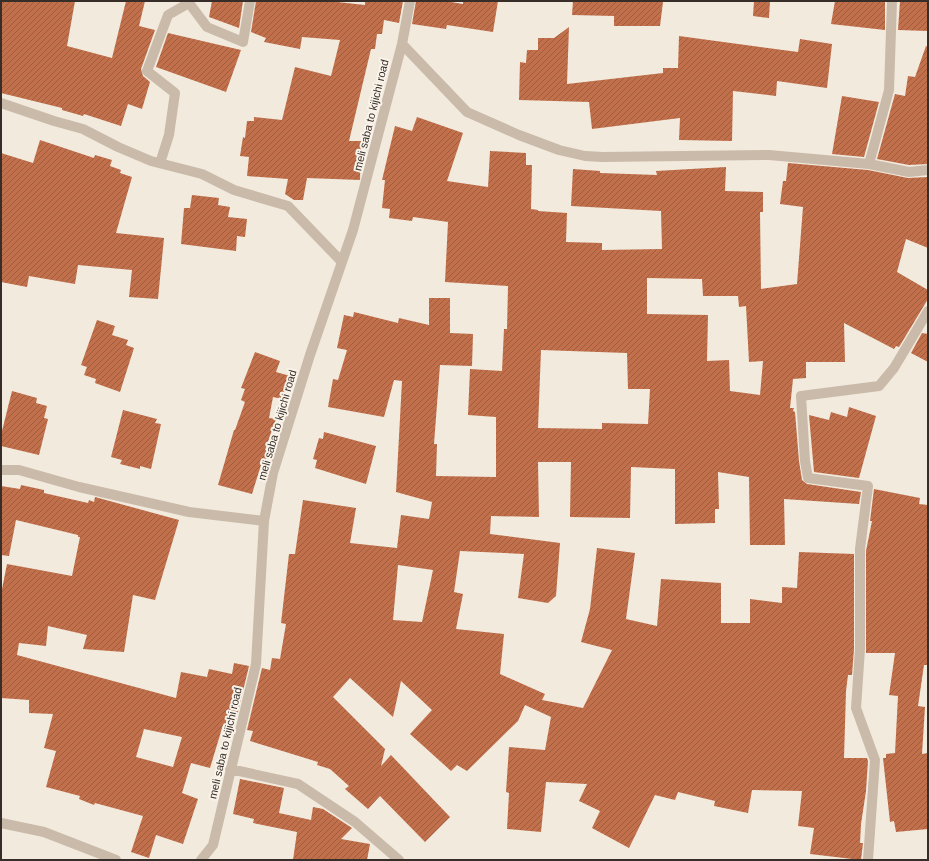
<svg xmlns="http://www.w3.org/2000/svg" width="929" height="861" font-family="Arial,sans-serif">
  <defs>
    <pattern id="building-hatch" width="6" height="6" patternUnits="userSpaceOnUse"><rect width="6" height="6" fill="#c2704b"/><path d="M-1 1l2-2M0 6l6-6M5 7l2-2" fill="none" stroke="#9e5c3e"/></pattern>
  </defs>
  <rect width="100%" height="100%" fill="#f2eadd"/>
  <path fill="url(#building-hatch)" fill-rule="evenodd" d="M1,1H75L67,46L112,58L126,1H145L139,26L155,30L141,69L143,76L150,82L142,109L128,104L121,126L84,114L83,116L62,110V108L1,93Z
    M212,1H243L239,28L209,17Z
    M256,1H328L365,5V1H403L399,23L384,20L382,34H377L375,49H371L349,141H361L360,180L307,178L303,200H294L285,194L288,179L247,176L249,157L240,156L243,137L245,138L247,121H254V117L282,120L295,67L331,76L340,40L302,37L300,49L264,42L266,38L251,32Z
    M416,1H445L463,4V1H498L493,32L447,25L446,29L412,24Z
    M573,1L663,2L660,26H614V16L572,15Z
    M754,1H770L769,18L753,16Z
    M835,1H885V30L831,24Z
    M900,1H928V31L898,30Z
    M569,27L567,84L663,73V68H678L679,36L798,52L800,39L832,44L827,88L777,81L776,96L733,91L732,141L679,140L680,118L592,129L589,102L519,100L520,62L526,63L527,50H538V38H554Z
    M168,33L241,50L226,92L156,67Z
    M926,46L928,47V164L909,165L877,159L895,94L905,96L908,76L915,77Z
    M842,96L879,102L864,157L832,154Z
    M417,117L463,133L447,181L488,187L490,151L526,153V165H532L531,209L538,210V211L567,213L566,242L602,243V250L662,249L661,211L571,206L573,169L600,171V173L657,175L656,171L726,167L725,191L763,192V212H760L761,289L797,284L803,207L780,204L783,181H786L788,163L868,170L908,178L928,177V248L906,239L897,272L928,290V299L899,347L896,346L894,349L844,323L845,362H806V378L793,379L790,408H794L793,411L795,412L799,461L802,480L807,484L861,492L859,504L784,499L785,545H750L749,477L718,472L719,509H715V523L675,524V469L631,467L630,518L570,517L571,462H538L539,517L491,516L490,534L560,543L556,596L548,603L518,598L524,554L460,551L454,592L463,594L456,629L504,634L500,674L545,694L542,700L583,708L612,650L581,642L590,609L597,548L635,553L626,619L657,626L661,579L721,583V623H750V599L782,603V587L797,588L799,552L854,554V649L852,675H848L846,691L844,758H867L868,761L866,791L861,824L860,843H863L861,860L810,854L814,828L798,826L802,791L752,790L748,813L714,806L715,801L678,792L675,800L655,795L629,848L592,828L600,811L579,801L587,784L546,782L541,832L507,829L509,793L506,792L509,747L545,750L551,717L525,705L518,721L467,771L457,765L451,771L410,734L432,710L401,681L393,717L350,678L333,697L385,749L381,766L391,755L450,817L425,842L380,796L368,809L345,789L349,786L330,769L317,765L318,762L250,741L253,731L247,730L262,668L270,670L272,658L280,659L286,624L281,623L289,554H295L303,500L356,508L350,543L397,548L401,515L429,519L432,502L396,492L402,381L394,380L384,417L328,407L333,379L338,380L347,350L337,348L344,315L353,317L354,312L398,323L399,318L429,325V298H450V333L473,334L472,366L440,365L434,444H437L436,476L496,477V417L468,415L470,369L502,371L504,329H507L508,286L445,282L448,222L413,217L412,221L389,218L390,209L382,208L385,180H382L395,126L412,131ZM647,278L702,279L703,296H738L739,307L746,306L749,362L763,361L760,395L730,391L729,360L707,361L708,315L647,314ZM541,350L627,353L628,389H650L648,424L602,423V429L538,428ZM398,565L433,570L422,622L393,620Z
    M40,140L94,158L95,155L112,160L110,166L121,170L120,173L132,177L116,233L164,238L158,299L129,297L132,270L78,265L75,284L29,276L27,287L1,282V153L33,163Z
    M192,195L219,198L218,205L230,207L228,217L247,219L245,237L237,236L236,251L181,244L184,208H190Z
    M97,320L115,326L112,335L128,340L126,345L134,348L120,392L95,383L96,379L84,375L87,367L81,365Z
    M922,333L928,334V362L911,353Z
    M255,352L280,361L276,372L290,376L282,399L273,397L269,418L276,419L265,450L269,451L264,466L261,465L252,494L218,485L234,430H235L245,402L241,400L245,389L241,388Z
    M12,391L37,398L36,403L47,406L44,418L48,419L39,455L1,446V435Z
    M849,407L876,416L859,478L814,472L809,415L829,420L831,412L847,417Z
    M123,410L157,419L155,423L161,424L151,469L140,466V469L120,464L122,460L111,457Z
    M324,432L376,446L366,484L315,468L317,460L313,459L319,438L323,439Z
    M21,485L44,490V493L88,503L89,500L94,502L95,497L179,520L155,600L133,595L124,652L83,649L87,635L48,626L46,646L19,643L17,655L176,698L181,672L207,677L209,669L232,674L234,663L249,666L234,728L223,725L210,768L191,763L182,793L198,799L183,844L156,835L149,858L131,852L143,816L95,803L94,805L79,799L80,796L46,787L56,751L44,748L53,714L29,713V700L1,698V594L7,564L72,576L80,537H78V535L16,520L9,556L1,555V486L20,489ZM144,729L182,737L173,767L136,757Z
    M874,489L920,498L919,504L928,505V665H924L918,706L925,707L922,754L928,753V829L896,832L894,821L890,822L883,758H886V754L895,753L898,696L889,695L895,653H866V551L872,521H870Z
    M240,779L284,788L279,813L311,820L313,807L323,809L352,828L341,839L370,844L367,860H293L297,832L253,823L254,819L233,814Z"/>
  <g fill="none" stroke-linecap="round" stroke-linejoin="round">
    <path stroke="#cabaaa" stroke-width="10" d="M892,1L889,90L869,164L909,172L928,170
      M402,44L467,112L519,135L559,150L585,156L603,157L769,155L869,164
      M1,103L54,121L83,129L118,147L151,161L202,174L234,190L288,206L341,261
      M160,163L169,135L175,93L147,71L168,15L189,3L207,27L243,42L250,1
      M1,470H19L79,487L189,512L264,521
      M230,769L298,784L355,822L399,860
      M1,823L44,832L116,860
      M201,860L213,845L256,664L264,521L273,473L310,355L353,230L402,44L410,1
      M868,860L875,760L856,708L860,649V549L868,486L808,478L805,461L801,396L879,386L894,368L928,311"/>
  </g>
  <g text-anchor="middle" stroke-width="4" stroke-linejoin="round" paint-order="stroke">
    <g font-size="11" fill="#372e29" stroke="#f9f3ea">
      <text transform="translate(371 115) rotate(-76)" y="4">meli saba to kijichi road</text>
      <text transform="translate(277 425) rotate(-74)" y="4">meli saba to kijichi road</text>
      <text transform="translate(225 743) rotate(-77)" y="4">meli saba to kijichi road</text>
    </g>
  </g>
  <rect width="929" height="861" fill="none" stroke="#372e29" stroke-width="4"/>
</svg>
